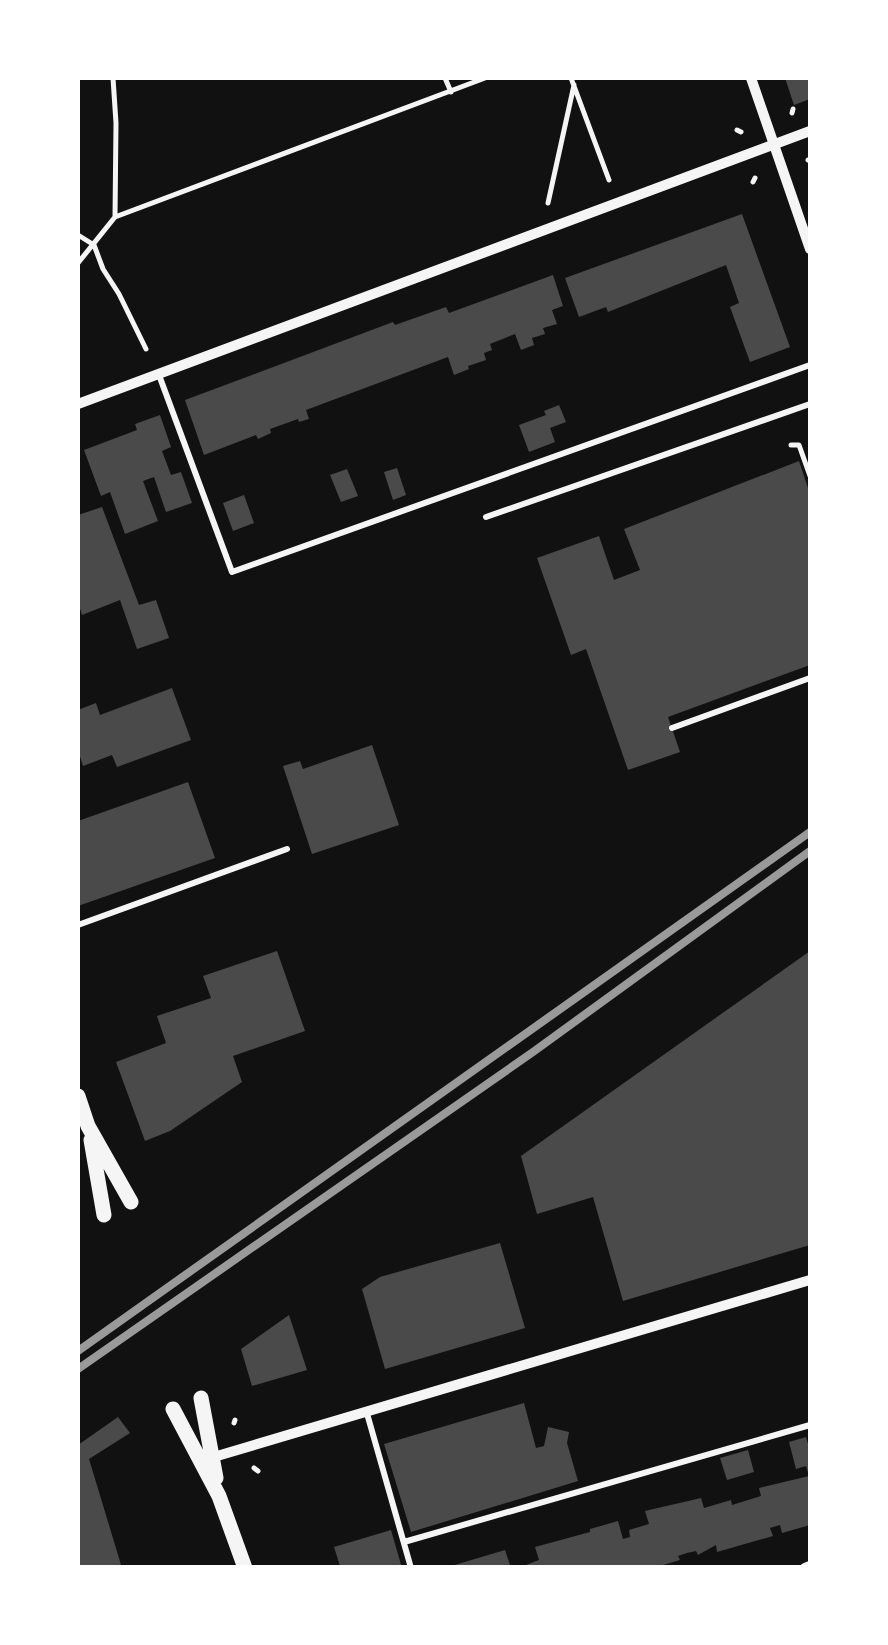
<svg xmlns="http://www.w3.org/2000/svg" width="888" height="1645" font-family="'Source Serif 4',serif">
  <rect width="100%" height="100%" fill="#111"/>
  <path fill="#4a4a4a" d="M785,78H810V99L794,105Z
    M742,214L790,347L750,362L730,307L739,303L726,265L608,312L606,307L579,317L565,278Z
    M553,275L563,306L552,310L557,324L543,328L545,334L532,338L534,345L521,350L515,334L490,344L492,350L484,353L486,360L468,366L469,369L454,375L448,357L306,410L309,419L299,422L298,419L270,429L271,433L258,439L256,435L204,455L185,400L393,322L395,325L446,307L449,313Z
    M559,405L566,422L550,428L555,442L529,452L519,425L546,415L544,411Z
    M160,415L171,447L162,451L171,475L181,472L192,503L166,512L154,477L143,481L158,521L125,534L110,492L101,496L84,450L137,430L135,424Z
    M799,461L810,494V665L668,717L680,752L628,770L586,649L571,655L537,558L599,536L614,580L640,570L624,529Z
    M397,468L406,495L393,500L384,472Z
    M347,469L358,496L341,502L330,475Z
    M244,495L254,523L233,531L223,503Z
    M102,507L139,605L156,600L169,638L137,649L120,600L82,615L78,602V515Z
    M172,688L191,740L117,767L112,755L83,766L78,750V710L96,703L100,715Z
    M372,745L399,825L312,854L283,766L300,761L303,769Z
    M188,782L215,858L78,906V821Z
    M277,951L305,1031L233,1056L242,1082L170,1131L145,1141L116,1062L166,1043L157,1016L211,998L203,976Z
    M810,951V1245L623,1301L593,1197L537,1214L521,1156Z
    M500,1243L525,1328L385,1369L362,1289L380,1277Z
    M289,1315L307,1370L252,1386L241,1349Z
    M524,1403L536,1448L544,1446L548,1427L569,1432L567,1443L578,1481L411,1532L384,1444Z
    M118,1417L130,1433L89,1459L122,1568H78V1445Z
    M806,1437L810,1451V1525L782,1533L780,1525L770,1528L773,1536L717,1552L716,1545L698,1555L696,1551L687,1553L678,1556L680,1560L653,1568H518L539,1560L535,1547L590,1532V1529L618,1521L623,1539L630,1537L629,1530L649,1524L645,1511L701,1498L704,1508L731,1500L732,1505L761,1496L759,1488L809,1476L806,1466L796,1469L789,1442Z
    M748,1450L754,1472L727,1480L720,1458Z
    M391,1530L402,1568L340,1566L334,1547Z
    M505,1550L511,1568H448V1567Z"/>
  <g fill="none" stroke-linecap="round" stroke-linejoin="round">
    <path stroke="#f5f5f5" stroke-width="5" d="M445,78L451,92
      M571,78L609,180
      M792,113L793,109
      M737,130L741,132
      M808,160L810,161
      M753,182L755,178
      M548,203L574,85
      M115,217L485,78
      M78,235L94,245L103,269L119,294L146,349
      M78,263L115,217L116,123L113,78
      M791,445H799L810,476
      M234,1423L235,1420
      M254,1468L258,1471"/>
    <path stroke="#f5f5f5" stroke-width="6" d="M159,375L232,572L810,365
      M486,517L810,404
      M672,728L810,678
      M78,925L287,849
      M366,1410L411,1568
      M404,1542L810,1425"/>
    <path stroke="#f5f5f5" stroke-width="10" d="M751,78L810,249
      M78,404L810,131
      M207,1459L810,1280
      M805,1568L810,1566"/>
    <path stroke="#f5f5f5" stroke-width="15" d="M78,1096L88,1126L131,1202
      M91,1140L104,1215
      M201,1398L216,1478
      M173,1409L219,1496L245,1568"/>
    <path stroke="#9a9a9a" stroke-width="8" d="M78,1351L810,832
      M78,1369L533,1052L810,851"/>
  </g>
  <rect width="888" height="1645" fill="none" stroke="#ffffff" stroke-width="160"/>
</svg>
